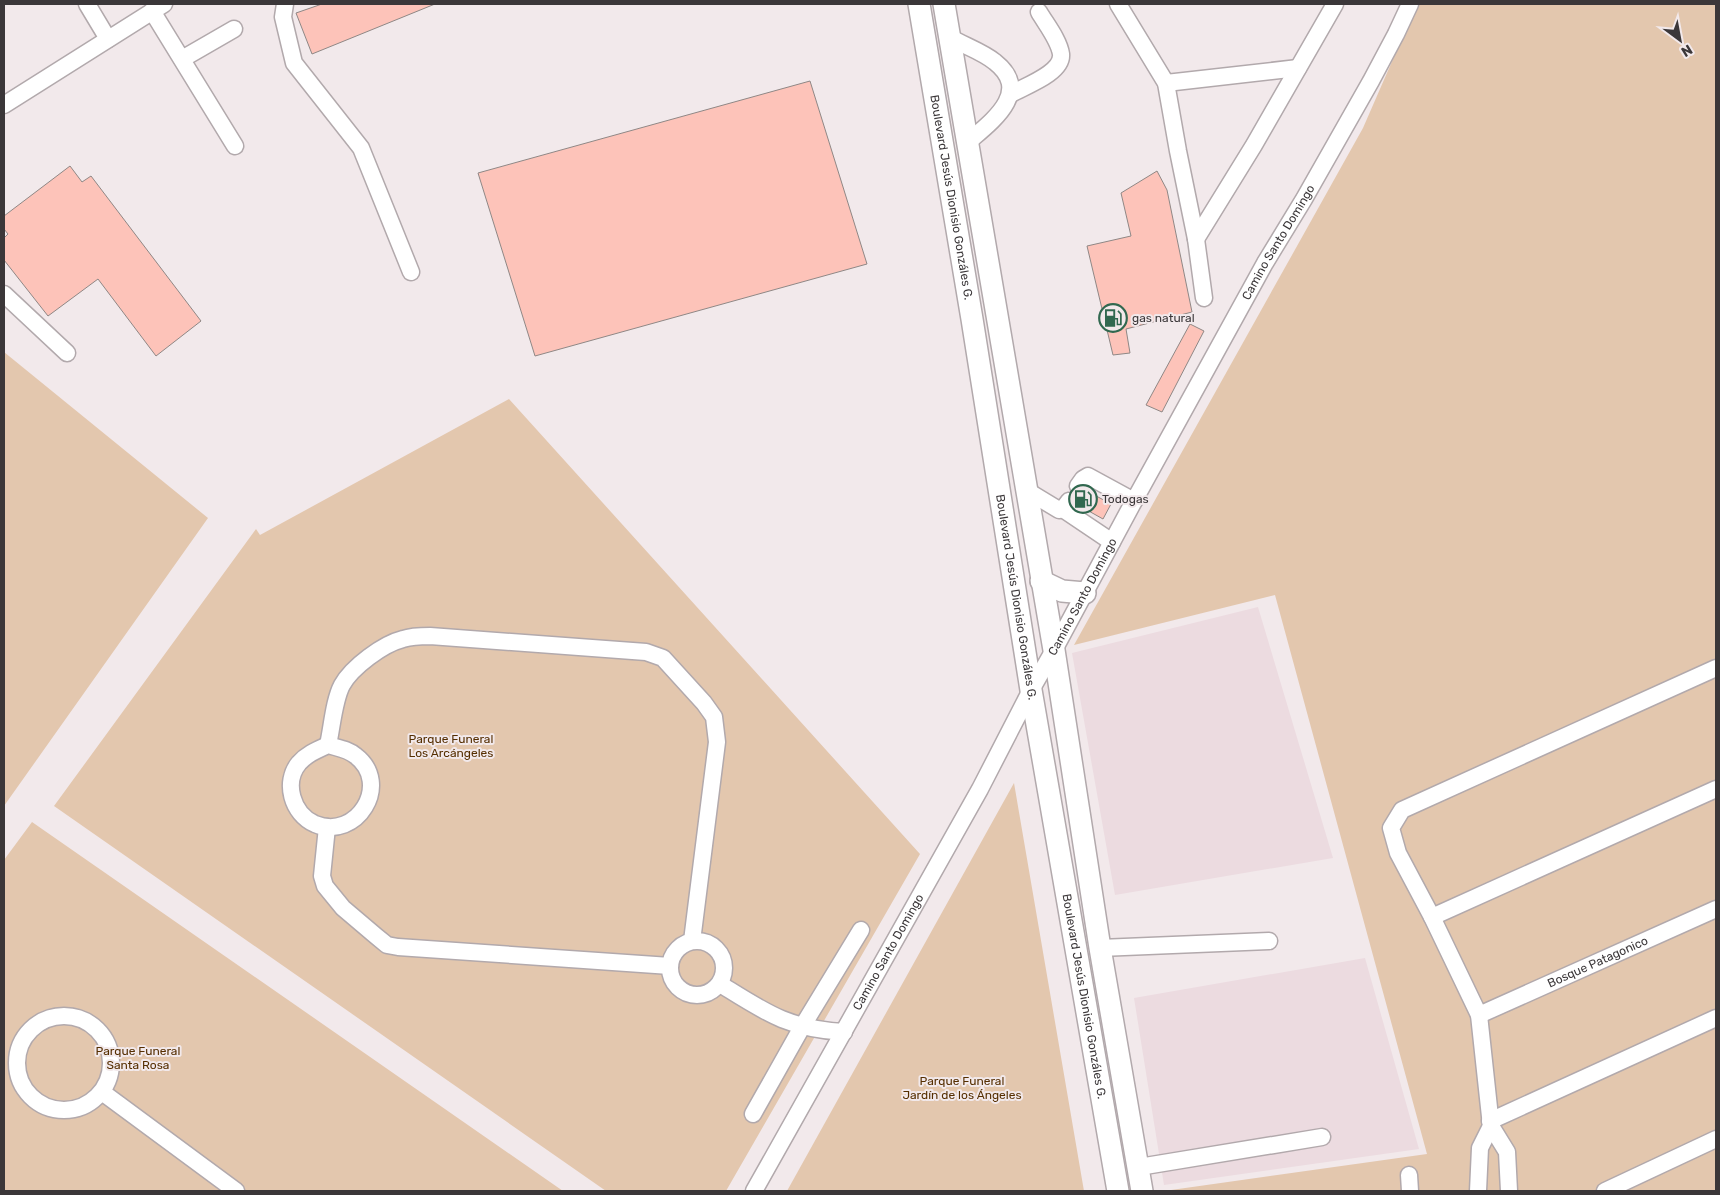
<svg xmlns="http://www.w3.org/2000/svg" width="1720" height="1195" font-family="Rubik,sans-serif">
  <rect width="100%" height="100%" fill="#f2e9eb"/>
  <path fill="#ecdbe0" d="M1258,607L1333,858L1115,895L1072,653Z
    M1365,958L1419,1149L1164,1185L1134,998Z"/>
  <path fill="#e3c7ae" d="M1417,4H1716V1191H1164L1427,1154L1275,595L1074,645L1363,128Z
    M4,352L208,518L4,806Z
    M509,399L920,854L726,1191H606L54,806L256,529L260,535Z
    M1014,783L1084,1191H787Z
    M32,822L563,1191H4V860Z"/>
  <path fill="#fdc3b9" stroke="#8f8785" d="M322,4H435L312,54L296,13Z
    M810,81L867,264L535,356L478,173Z
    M70,166L82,182L91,176L201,321L156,356L98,279L48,316L4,260V238L8,234L4,229V216Z
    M1157,171L1167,190L1192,312L1126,329L1130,353L1113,355L1087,246L1131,236L1121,193Z
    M1190,324L1204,331L1162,412L1146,405Z
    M1087,491L1111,504L1103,519L1078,505L1079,502L1077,496L1083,495Z"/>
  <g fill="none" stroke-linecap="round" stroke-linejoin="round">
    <defs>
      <g id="minor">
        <path d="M87,4L108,39"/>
        <path d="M285,4L283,17L294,63L361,148L411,272"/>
        <path d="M1118,4L1166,83L1178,151L1196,239L1204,298"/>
        <path d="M152,11L235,146"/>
        <path d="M951,38C965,46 983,52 995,62C1033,92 991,122 968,142"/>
        <path d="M182,59L234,29"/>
        <path d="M1166,83L1298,68"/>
        <path d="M1011,94C1025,86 1063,73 1061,54C1059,40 1046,24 1039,12"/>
        <path d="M4,105L164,4"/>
        <path d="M1196,239L1254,145L1335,4"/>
        <path d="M4,294L67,353"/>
        <path d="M1078,486L1083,479L1088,476L1134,501"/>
        <path d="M1026,490L1059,510L1063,509L1069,501"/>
        <path d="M1063,509L1112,542"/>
        <path d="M328,745C332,727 334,700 342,685C352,667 383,644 403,639C412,636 421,636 430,636L646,652L663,658L704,703L714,717L717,742L692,941"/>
        <path d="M328,745C338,748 348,749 356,756C392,784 357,841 315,824C292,814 283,782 299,763C307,754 317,750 328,745Z"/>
        <path d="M327,827L322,876L325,886L343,908L376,936L387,945L398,947L670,966"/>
        <path d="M1432,917L1716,789"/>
        <circle cx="697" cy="968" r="27"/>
        <path d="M1100,948L1269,941"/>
        <path d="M720,984C765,1012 788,1029 844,1032"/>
        <path id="s1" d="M1479,1015L1716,909"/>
        <circle cx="64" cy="1063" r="47"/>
        <path d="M102,1092L236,1191"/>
        <path d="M753,1114L802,1027L861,930"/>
        <path d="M1490,1121L1716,1018"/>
        <path d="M1139,1167L1322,1137"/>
        <path d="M1409,1175L1410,1191"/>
        <path id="s2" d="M754,1191L980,789L1031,690L1054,650L1134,501L1265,263L1304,199L1371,81L1396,34L1410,4"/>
        <path d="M1478,1191L1480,1148L1491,1126"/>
        <path d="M1509,1191L1507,1152L1491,1126L1479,1015L1432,917L1398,853L1391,828L1402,810L1716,668"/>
        <path d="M1605,1191L1716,1139"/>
      </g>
      <g id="major">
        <path id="s3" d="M919,4L972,319L1031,690L1118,1191"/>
        <path d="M944,4L1054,650L1100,948L1142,1191"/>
        <path d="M1041,581L1062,591L1085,593"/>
      </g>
    </defs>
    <use href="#minor" stroke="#b2a9ac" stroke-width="19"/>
    <use href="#major" stroke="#b2a9ac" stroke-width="24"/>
    <use href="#minor" stroke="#fff" stroke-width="16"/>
    <use href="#major" stroke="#fff" stroke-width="21"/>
  </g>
  <defs>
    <symbol id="fuel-ring" viewBox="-11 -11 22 22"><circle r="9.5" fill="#f2e9eb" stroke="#31684f" stroke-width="1.5"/><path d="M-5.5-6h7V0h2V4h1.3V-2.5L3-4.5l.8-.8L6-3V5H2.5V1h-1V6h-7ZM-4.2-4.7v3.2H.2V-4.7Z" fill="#31684f"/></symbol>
  </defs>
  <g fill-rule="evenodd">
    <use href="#fuel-ring" x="1097" y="302" width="32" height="32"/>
    <use href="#fuel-ring" x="1067" y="483" width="32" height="32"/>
  </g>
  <g text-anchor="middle" stroke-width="4" stroke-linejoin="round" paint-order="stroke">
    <g font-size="12" fill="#3b3739" stroke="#f2e9eb">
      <text dy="4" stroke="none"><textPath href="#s3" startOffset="196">Boulevard Jesús Dionisio Gonzáles G.</textPath></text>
      <text dy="4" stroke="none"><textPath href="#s2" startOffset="1084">Camino Santo Domingo</textPath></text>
      <text dy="4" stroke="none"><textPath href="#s3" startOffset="601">Boulevard Jesús Dionisio Gonzáles G.</textPath></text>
      <text dy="4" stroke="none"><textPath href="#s2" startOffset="679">Camino Santo Domingo</textPath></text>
      <text dy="4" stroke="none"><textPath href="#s2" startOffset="274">Camino Santo Domingo</textPath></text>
      <text dy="4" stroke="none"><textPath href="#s1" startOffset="130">Bosque Patagonico</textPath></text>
      <text dy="4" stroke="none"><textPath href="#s3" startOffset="1006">Boulevard Jesús Dionisio Gonzáles G.</textPath></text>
    </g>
    <g font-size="12" fill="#3b3739" stroke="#f2e9eb" text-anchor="start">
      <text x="1132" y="322">gas natural</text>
      <text x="1102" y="503">Todogas</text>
    </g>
    <g font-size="12" fill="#552e00" stroke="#f2e9eb">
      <text x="451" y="743">Parque Funeral<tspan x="451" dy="14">Los Arcángeles</tspan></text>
      <text x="138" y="1055">Parque Funeral<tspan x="138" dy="14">Santa Rosa</tspan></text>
      <text x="962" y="1085">Parque Funeral<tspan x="962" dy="14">Jardín de los Ángeles</tspan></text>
    </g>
  </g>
  <rect width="1720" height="1195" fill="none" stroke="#3b3739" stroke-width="10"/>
  <g transform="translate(1680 40) rotate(148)" stroke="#f2e9eb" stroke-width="4" paint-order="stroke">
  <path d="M0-4L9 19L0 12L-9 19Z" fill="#3b3739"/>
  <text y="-8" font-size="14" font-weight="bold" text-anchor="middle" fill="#3b3739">N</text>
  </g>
</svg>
